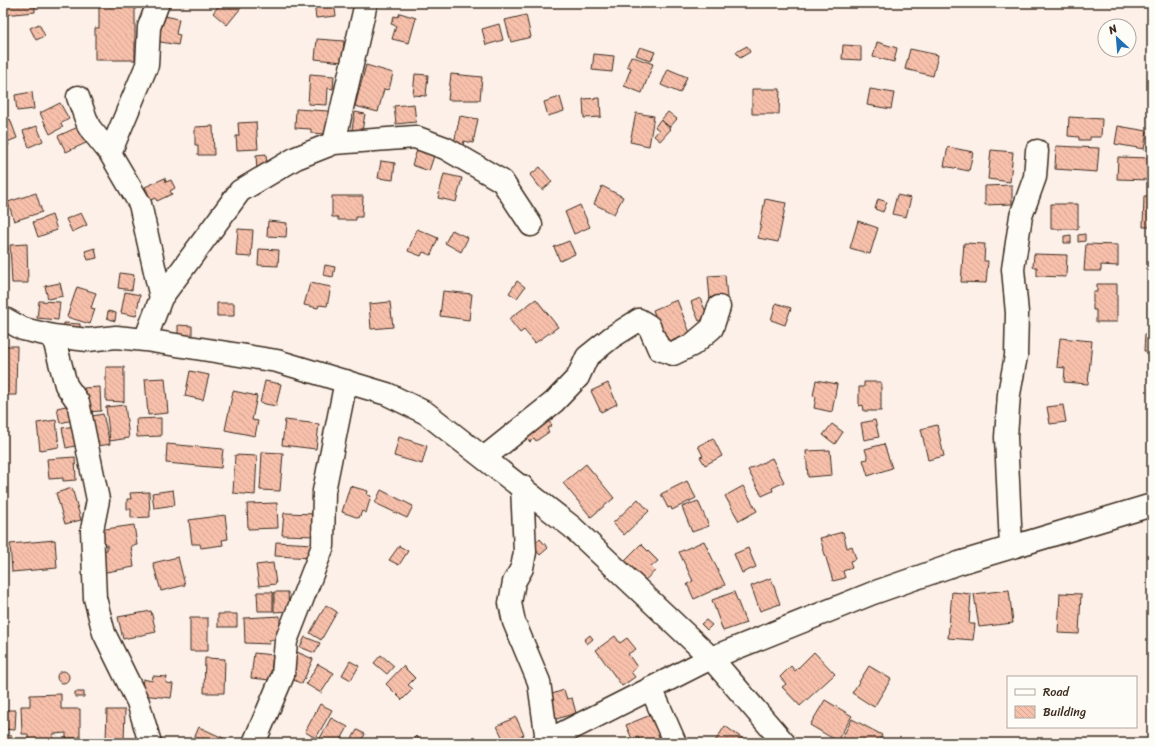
<svg xmlns="http://www.w3.org/2000/svg" width="1155" height="746" font-family="Sriracha,sans-serif">
  <defs>
    <pattern id="building-back-hatch" width="6" height="6" patternUnits="userSpaceOnUse"><rect width="6" height="6" fill="#f7c0ab"/><path d="M-1 5l2 2M0 0l6 6M5-1l2 2" fill="none" stroke="#d5a593"/></pattern>
  </defs>
  <rect width="100%" height="100%" fill="#fcf0e8"/>
  <filter id="ink" filterUnits="userSpaceOnUse"><feTurbulence type="fractalNoise" baseFrequency=".025" numOctaves="2"/><feDisplacementMap in="SourceGraphic" scale="8" xChannelSelector="R" yChannelSelector="G"/><feConvolveMatrix kernelMatrix="1 2 1 2 8 2 1 2 1" color-interpolation-filters="sRGB"/></filter>
  <g filter="url(#ink)">
    <path fill="url(#building-back-hatch)" stroke="#3b2a1e" d="M3,3H35V12L3,15Z
      M99,3H135V60H95V28H99Z
      M221,3H245L227,25L213,13Z
      M314,3H334L336,16L316,18Z
      M400,13L416,18L409,43L392,39L396,26L391,24L394,16L398,17Z
      M160,15L179,19L176,34L180,35L178,45L155,41Z
      M526,15L531,37L511,42L505,20Z
      M39,24L45,36L36,40L30,28Z
      M499,24L503,40L486,45L482,29Z
      M317,39L344,41L342,62L315,59Z
      M877,42L897,48L894,62L873,57Z
      M843,45L861,46V60L842,59Z
      M747,46L750,52L740,58L736,52Z
      M640,47L655,52L651,61L636,55Z
      M910,49L938,55L933,76L905,69Z
      M594,54L614,56L612,72L592,70Z
      M631,56L653,64L642,93L624,86L631,68L627,66Z
      M366,65L393,73L389,90L384,89L378,112L355,106Z
      M668,69L687,77L680,93L661,85Z
      M310,74L334,76L333,89L328,88L327,105L308,104Z
      M415,74L428,75L426,96L413,95Z
      M451,74L482,77L480,100H448Z
      M752,89H780L779,114H752Z
      M870,89L894,93L891,109L867,105Z
      M32,92L34,109L17,111L15,95Z
      M560,97L564,111L548,116L544,102Z
      M600,98L601,117L584,118L583,99Z
      M60,103L69,119L60,124L63,127L50,134L40,113Z
      M414,104L416,122L396,124L394,106Z
      M296,109L328,111L326,134L311,133V129L295,128Z
      M355,112L365,114L362,131L352,129Z
      M668,112L677,119L670,127L661,120Z
      M636,113L654,116L649,146L630,142Z
      M460,116L478,119L473,143L464,141L463,145L454,143Z
      M1069,117L1102,119L1101,137H1090V140H1079V137L1068,136Z
      M10,119L17,138L7,142L9,145L3,147V122Z
      M660,120L671,129L660,141L654,136L659,130L655,127Z
      M256,122L258,149L237,150L236,136H239L238,123Z
      M37,126L43,141L29,147L23,131Z
      M213,126L214,155H198V145H195V127Z
      M1118,126L1147,131L1144,149L1115,144Z
      M78,127L86,143L66,152L58,136Z
      M1056,146L1099,148L1097,172L1055,169Z
      M948,147L973,152L969,171L944,166Z
      M417,150L434,156L429,171L412,165Z
      M991,150L1013,152L1010,182L988,179Z
      M266,154L267,170L257,171L256,155Z
      M1118,157L1151,158L1150,180L1117,179Z
      M381,161L395,163L393,180L378,178Z
      M540,167L552,182L542,190L530,175Z
      M444,174L462,178L456,202L438,198Z
      M165,178L166,182L171,180L175,188L170,191L172,194L157,201L155,198L151,200L145,187Z
      M1012,185V204L985,205V186Z
      M602,186L623,197L614,214L594,204Z
      M36,193L42,212L14,221L8,202Z
      M897,195L911,198L906,217L892,214Z
      M332,196H363L362,217H356V220H338V217H332Z
      M1144,196H1152V227H1143Z
      M765,199L786,203L778,242L758,238Z
      M878,199L887,202L883,212L875,209Z
      M1051,204H1078V229H1051Z
      M580,205L590,227L574,234L565,212Z
      M81,213L87,225L72,232L66,219Z
      M52,215L57,230L38,237L33,222Z
      M268,221L287,223L286,237L267,236Z
      M858,221L878,228L870,254L850,248Z
      M238,229L253,230L251,257L236,256Z
      M417,229L438,238L431,255L423,252L421,256L408,251Z
      M452,230L468,238L461,252L445,243Z
      M1085,234V241L1078,242V235Z
      M1071,235V243H1064V236Z
      M5,239L8,250L3,252V240Z
      M569,241L575,254L560,261L554,247Z
      M964,243L985,244L984,261H988L986,283L961,282Z
      M27,244L28,283H12L10,245Z
      M1086,244L1118,245V266L1101,265V271H1084Z
      M95,248L97,258L88,260L85,251Z
      M259,249L279,250L278,266L258,265Z
      M1034,254L1067,255L1066,277L1037,276V267H1033Z
      M325,265L335,267L333,277L323,275Z
      M120,273L134,275L132,290L118,288Z
      M725,275L727,298L710,300L708,276Z
      M517,281L525,287L517,298L509,293Z
      M60,283L63,296L48,299L45,286Z
      M310,283L331,287L327,306L319,305L318,308L304,305Z
      M1097,284H1117V322H1096V310H1093V292H1097Z
      M77,287L96,293L91,308L95,309L90,324L67,317Z
      M443,291L472,294L469,320L440,316Z
      M125,292L140,295L136,316L121,313Z
      M700,298L708,317L699,321L691,302Z
      M536,299L558,327L535,343L524,330L520,333L509,319Z
      M677,300L690,333L662,345L660,329L653,310Z
      M39,301L60,302L58,320L37,318Z
      M390,302L393,327L371,329L369,304Z
      M217,303H234V316H217Z
      M776,303L791,308L785,325L771,320Z
      M1148,305H1152V319H1148Z
      M108,311L116,313L115,321L107,318Z
      M1150,321H1152V351H1144L1145,334H1150Z
      M64,323L80,324V332L64,331Z
      M178,325L192,326V337L178,336Z
      M1060,338L1092,341L1088,384L1064,382L1065,368L1057,367Z
      M3,346H17L16,395H3Z
      M106,367H124V402L106,401Z
      M190,371L209,375L203,400L185,396Z
      M165,378L168,413L148,415L145,379Z
      M816,380L837,384L832,412L814,408L816,397L813,396Z
      M265,381L281,384L276,406L260,403Z
      M864,382H881V411H864L863,405L859,406V387H864Z
      M608,383L617,404L601,412L591,391Z
      M100,387L101,411L86,412L84,388Z
      M233,391L257,396L252,420L258,421L255,436L225,430Z
      M70,405L73,420L60,423L57,408Z
      M125,405L129,438L110,441L106,407Z
      M1063,405L1066,422L1050,424L1047,407Z
      M103,414L110,444L93,447L87,417Z
      M161,418V436L137,437L136,419Z
      M546,418L552,425L547,429L549,432L536,441L534,438L530,442L524,434Z
      M56,420L59,447L40,450L37,423Z
      M285,420L319,424L316,449L282,445Z
      M875,420L879,437L864,440L861,423Z
      M832,424L843,432L835,444L823,435Z
      M937,425L944,456L928,460L921,429Z
      M75,426L79,445L66,448L62,428Z
      M399,437L427,446L422,464L394,456Z
      M713,438L722,456L705,465L700,457L703,456L698,446Z
      M167,444L223,449L221,468L166,463Z
      M884,444L892,468L868,476L863,460L868,459L865,449Z
      M830,450L832,475L808,477L806,451Z
      M262,452L283,453L280,491L260,490Z
      M235,455L257,456L255,495L233,493Z
      M75,457L76,480L63,481V478L49,479L47,459Z
      M772,458L784,482L772,488L773,491L762,496L748,470Z
      M586,464L614,498L591,517L563,483Z
      M687,481L696,498L672,510L671,507L668,508L661,494Z
      M350,486L368,491L367,495L371,496L366,513L362,511L359,518L342,512Z
      M743,486L757,511L739,521L725,496Z
      M72,488L81,520L65,524L56,493Z
      M173,490L175,505L154,508L152,493Z
      M381,490L413,506L407,518L375,503Z
      M149,492L150,517L131,518V509H127V499H131L130,493Z
      M638,499L649,511L624,535L613,523Z
      M698,501L709,526L692,532L682,507Z
      M277,503L278,528L248,529L247,504Z
      M284,513L317,514L316,536L282,535Z
      M225,515L228,539L222,540L223,545L201,548L200,544H192L189,520Z
      M134,525L137,545L131,546L134,567L101,573L98,551L107,550V545L101,546L99,530Z
      M843,532L847,548L852,546L856,559L850,561L852,568L843,571L845,578L833,581L820,538Z
      M540,539L548,548L540,555L532,546Z
      M55,540L57,568L12,572L10,544Z
      M704,541L725,585L694,599L687,584L693,581L679,552Z
      M276,542L314,544L313,558L275,556Z
      M641,544L658,561L651,567L655,571L644,581L624,561Z
      M399,546L408,551L399,565L389,560Z
      M748,548L756,567L742,573L734,554Z
      M178,557L185,585L161,591L153,563Z
      M273,563L276,584L259,586L256,565Z
      M771,578L780,604L760,611L751,586Z
      M1009,590L1013,623L979,627L974,594Z
      M257,592H273V611H258Z
      M274,592H288L289,611L274,612Z
      M734,592L746,623L723,631L712,600Z
      M952,592L971,594L969,624H975L973,640L948,638Z
      M1060,593L1081,594L1079,634L1058,633Z
      M326,605L337,612L321,640L310,633Z
      M151,611L156,632L123,639L118,617Z
      M218,614H237V627H218Z
      M280,616V639L269,640L270,644L245,643L244,618Z
      M190,618H208V651H190Z
      M706,620L712,625L707,630L701,624Z
      M590,635L593,639L587,644L584,640Z
      M615,636L620,643L627,638L636,649L628,654L637,667L631,672L635,677L622,686L596,650Z
      M305,637L320,643L315,653L300,647Z
      M297,652L313,659L302,684L286,676Z
      M814,652L835,674L800,706L782,687L786,684L780,677L791,666L795,671Z
      M254,653L273,655L270,680L251,678Z
      M381,655L394,666L387,674L374,663Z
      M205,658L225,659L224,693H204Z
      M350,661L359,666L351,680L342,675Z
      M318,664L334,673L321,693L306,684Z
      M403,666L415,678L408,685L413,689L402,700L386,684Z
      M869,666L891,679L874,707L852,693Z
      M3,667H5L7,690H3Z
      M57 677a6 6 0 1 1 12 0a6 6 0 1 1-12 0Z
      M153,676L167,677L166,683L173,684L171,698L141,695L143,679L152,681Z
      M564,690L567,699L572,698L576,713L553,720L546,696Z
      M75,692H84V697H75Z
      M61,694V709H80V738H66V733L53,734V743H28V734H22L21,706H30V695Z
      M825,700L852,716L837,741L810,725Z
      M320,704L332,710L316,738L305,732Z
      M3,710H16L15,730L3,729Z
      M107,710H125L124,741L106,740Z
      M653,714L665,743H640L638,737L632,739L626,725Z
      M516,717L524,735L505,743L497,726Z
      M331,718L348,727L339,743H320L318,742Z
      M852,719L882,735L878,743H871L865,740L863,743H847L841,740Z
      M725,726L746,741L744,743H714Z
      M199,727L234,743H192Z
      M357,730L365,734L360,743H352L350,742Z
      M3,735L12,736L11,743H3Z
      M416,736L423,743H410Z
      M468,737L472,743H459Z
      M82,740H96L95,743H81Z"/>
    <g fill="none" stroke-linecap="round" stroke-linejoin="round">
      <defs>
        <path id="minor" d="M78,97L89,127L110,153L140,204L161,298
          M334,143L415,137L445,148L502,181L531,225
          M110,153L147,65L149,27L158,3
          M3,318L23,329L53,336L88,340L116,337L145,340L277,361L387,394L426,413L572,527L711,658L784,743
          M53,336L66,385L78,402L98,500L92,530L95,598L104,633L138,702L150,743
          M145,340L161,298L240,191L296,158L334,143L366,3
          M485,457L554,402L578,377L587,357L612,337L639,320L649,326L659,349L673,354L692,345L712,328L719,307
          M522,486L525,552L522,568L514,582L510,603L514,622L539,682L547,741
          M1011,547L1006,437L1009,394L1016,356L1017,313L1013,269L1021,216L1035,177L1037,151
          M651,688L675,743
          M254,743L283,675L286,641L323,546L324,491L346,381
          M543,743L711,658L873,593L959,563L1152,505"/>
      </defs>
      <use href="#minor" stroke="#3b2a1e" stroke-width="25"/>
      <use href="#minor" stroke="#fdfcf7" stroke-width="22"/>
    </g>
  </g>
  <rect width="1155" height="746" fill="none" stroke="#fdfcf7" stroke-width="16"/>
  <rect x="8" y="8" width="1139" height="730" fill="none" stroke="#3b2a1e" stroke-width="1.5" filter="url(#ink)"/>
  <rect x="1007" y="676" width="130" height="52" fill="#fdfcf7" stroke="#afa8a0"/>
  <rect x="1015" y="689" width="20" height="6" fill="#fdfcf7" stroke="#afa8a0"/>
  <text x="1043" y="696" font-size="12" fill="#3b2a1e">Road</text>
  <rect x="1015" y="706" width="20" height="12" fill="url(#building-back-hatch)" stroke="#afa8a0"/>
  <text x="1043" y="716" font-size="12" fill="#3b2a1e">Building</text>
  <g transform="translate(1117 38) rotate(334)"><circle r="19" fill="#fdfcf7" stroke="#afa8a0"/>
  <path d="M0-3L7 15L0 10L-7 15Z" fill="#1f6fb2"/>
  <text y="-6" font-size="11" font-weight="bold" text-anchor="middle" fill="#3b2a1e">N</text>
  </g>
</svg>
